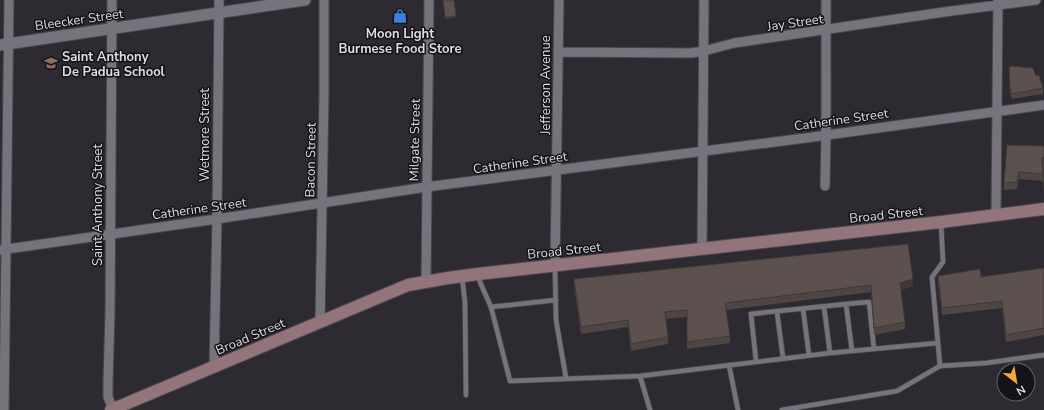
<svg xmlns="http://www.w3.org/2000/svg" width="1044" height="410" font-family="'Nunito Sans',sans-serif">
  <rect width="100%" height="100%" fill="#2d2a32"/>
  <g fill="none" stroke-linecap="round" stroke-linejoin="round">
    <defs>
      <path id="service" d="M555,267L556,320L566,378
        M478,274L480,282L491,307L556,300
        M462,276L465,303L466,395
        M846,304L869,302L874,349
        M491,307L510,381L640,376L830,353L938,343
        M824,307L830,353
        M803,309L809,355
        M777,312L783,358
        M756,361L751,314L846,304L852,351
        M729,365L738,410
        M940,366L986,363L1044,355
        M640,376L650,410
        M782,410L897,391L940,366L932,277L943,262L941,222"/>
      <path id="minor" d="M112,0L110,313L108,382V397L113,409
        M558,52L691,53L704,51L734,43L944,12L1036,0
        M825,186L826,135V0
        M996,215L998,0
        M702,249L704,0
        M0,250L217,219L426,187L813,137L1044,105
        M555,265L559,0
        M426,281L429,0
        M320,321L324,95V0
        M214,367L217,219L219,0
        M4,410L9,0"/>
      <path id="tertiary" d="M0,45L305,0"/>
      <path id="secondary" d="M111,410L408,285L448,278L478,274L941,222L1044,209"/>
    </defs>
    <use href="#service" stroke="#4a484e" stroke-width="6"/>
    <use href="#minor" stroke="#4a484e" stroke-width="11"/>
    <use href="#tertiary" stroke="#4a484e" stroke-width="13"/>
    <use href="#secondary" stroke="#4a484e" stroke-width="14"/>
    <use href="#service" stroke="#76737c" stroke-width="4.5"/>
    <use href="#minor" stroke="#76737c" stroke-width="9"/>
    <use href="#tertiary" stroke="#76737c" stroke-width="11"/>
    <use href="#secondary" stroke="#93747b" stroke-width="12"/>
  </g>
  <path fill="#4f4644" d="M443,0L456,16V17L445,19Z
    M1009,66L1036,76L1043,88V94L1012,99L1010,94Z
    M1044,146V193L1043,181L1019,179L1017,189L1004,190V183Z
    M908,244L913,286L901,290L905,322V329L874,335L871,292L726,310L730,336V343L687,349V317L666,319L668,337V344L631,351L628,327L581,334L574,286V279Z
    M1044,268V335L1006,342L1002,308L942,315L938,283V276L981,277Z"/>
  <path fill="#403937" d="M1019,172V179L1017,189V182Z
    M913,279V286L900,290V283Z"/>
  <path fill="#5c514f" stroke="#403937" d="M443,0H454L456,16L445,17Z
    M1009,66L1033,68L1036,76L1039,75L1043,88L1012,94L1010,88Z
    M1007,145L1044,146V157L1042,158L1043,174L1019,172L1017,182L1004,183Z
    M1044,158V188L1042,159Z
    M908,244L913,279L900,283L905,322L874,328L871,285L725,303L730,336L687,342V310L665,312L668,337L631,344L628,320L581,327L574,279Z
    M1044,268V328L1006,335L1002,301L942,308L938,276L980,269L981,277Z"/>
  <defs>
    <symbol id="shop-bare" viewBox="-9 -9 18 18"><path d="M-5-2.5h2.3a2.7 3.5 0 0 1 5.4 0H5L5.5 6h-11ZM-1.5-2.5h3a1.5 2.3 0 0 0-3 0Z" fill="#3f7fe0" stroke="#141317" stroke-width="2.5" paint-order="stroke"/></symbol>
    <symbol id="school-bare" viewBox="-9 -9 18 18"><path d="M0-5L7-2L0 1L-7-2ZM-4 1L0 2.5L4 1V4Q0 6-4 4Z" fill="#8d6e63" stroke="#141317" stroke-width="2.5" paint-order="stroke"/></symbol>
  </defs>
  <g fill-rule="evenodd">
    <use href="#shop-bare" x="390" y="6" width="20" height="20"/>
    <use href="#school-bare" x="41" y="53" width="20" height="20"/>
  </g>
  <g text-anchor="middle" stroke-width="3" stroke-linejoin="round" paint-order="stroke">
    <g font-size="13" fill="#dfdde2" stroke="#141317">
      <text transform="translate(79 19) rotate(-8)" y="5">Bleecker Street</text>
      <text transform="translate(795 22) rotate(-8)" y="5">Jay Street</text>
      <text transform="translate(545 85) rotate(-90)" y="5">Jefferson Avenue</text>
      <text transform="translate(841 119) rotate(-8)" y="5">Catherine Street</text>
      <text transform="translate(204 135) rotate(-90)" y="5">Wetmore Street</text>
      <text transform="translate(414 140) rotate(-89)" y="5">Milgate Street</text>
      <text transform="translate(310 160) rotate(-89)" y="5">Bacon Street</text>
      <text transform="translate(520 162) rotate(-8)" y="5">Catherine Street</text>
      <text transform="translate(97 205) rotate(-90)" y="5">Saint Anthony Street</text>
      <text transform="translate(199 208) rotate(-8)" y="5">Catherine Street</text>
      <text transform="translate(886 214) rotate(-6)" y="5">Broad Street</text>
      <text transform="translate(564 250) rotate(-6)" y="5">Broad Street</text>
      <text transform="translate(250 336) rotate(-23)" y="5">Broad Street</text>
    </g>
    <g font-size="13" font-weight="bold" fill="#dfdde2" stroke="#141317">
      <text x="400" y="38">Moon Light<tspan x="400" dy="15">Burmese Food Store</tspan></text>
      <text x="62" y="61" text-anchor="start">Saint Anthony<tspan x="62" dy="15">De Padua School</tspan></text>
    </g>
  </g>
  <g transform="translate(1016 382) rotate(149)"><circle r="19" fill="#141317" stroke="#656468"/>
  <path d="M0-3L7 15L0 10L-7 15Z" fill="#eea83c"/>
  <text y="-6" font-size="11" font-weight="bold" text-anchor="middle" fill="#dfdde2">N</text>
  </g>
</svg>
